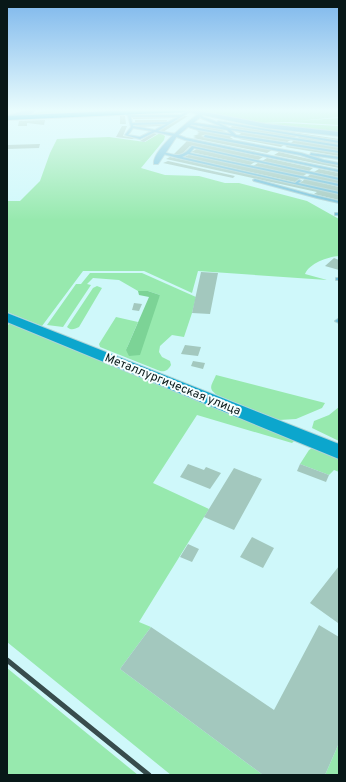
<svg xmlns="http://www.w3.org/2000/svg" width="346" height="782" font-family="Overpass,sans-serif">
  <rect width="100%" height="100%" fill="#cff8fa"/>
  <path fill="#97e9ae" d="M50,110H159L22,116Z
    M194,110H339V117L297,121L339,118V125L290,122L256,123Z
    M285,123L339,126V133L259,124Z
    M160,133L165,136L164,140L141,168L165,175L199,176L225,183H239L307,201L339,219V256C327,257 310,263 305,274L327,280L198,271L192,293L144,271H83L42,326L7,312V201H20L40,181L50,153L57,139L109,137L145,142Z
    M90,273H142L196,297L192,313L184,337L172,335L160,346L159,352L162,357L170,361L171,365C168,370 166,372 160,371L100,347L99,344L116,317L138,322L126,350L160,295L148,291H138L119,280L93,278L87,284L91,285L63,327L47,325L76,284H81Z
    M97,286L102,288L79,327C75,329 71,331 67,327L93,288Z
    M11,322L295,440L292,443L197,415L153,483L209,509L139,622L151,627L120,669L263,775H171L7,642V326Z
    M216,375L325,403L322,408L296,419L279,420L217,395C207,388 212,385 216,375Z
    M339,407V441L312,428L314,421L329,415Z
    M314,447L339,457V472L334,470L329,475L300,464L309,450Z
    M7,668L138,775H7Z
    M339,743V775H325Z"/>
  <path fill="#7cd396" d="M138,291H148L160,295L140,355L129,356L126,350L149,297L139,295Z"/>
  <path fill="#a3c8be" d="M120,116H125L126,124H120Z
    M175,116V118L133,119V117Z
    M184,116H188L163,132L158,131Z
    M45,120L44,125L27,123V126H18L19,121Z
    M135,120H167L168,122L135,123Z
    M136,124H162V126L136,127Z
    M233,125L297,136L294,138L230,128Z
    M122,126H127L123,136L135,138L132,139L116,137Z
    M206,126L225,130L222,131L227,132L225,133L201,128Z
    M200,130L232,136L230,138H233L230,140L204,135L201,136L272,150L267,153L193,138L196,137L193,136L199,134L197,133L200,132H197Z
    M278,130L339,139V140L277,131Z
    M237,131L291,140L287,142L239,135L241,133L235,132Z
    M153,133L157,134L144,142L140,141Z
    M300,136L339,142V145L297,139Z
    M242,137L285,144L281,147L239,139Z
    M294,140L339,147V151L291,143Z
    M187,141L263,157L258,160L190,146L180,156L173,155Z
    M40,144L39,148L7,149V145Z
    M289,145L339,153V156L285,147Z
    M197,149L255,162L250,165L191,152Z
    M279,152L339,166V168L274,155Z
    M191,154L300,178L295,182L184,157Z
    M170,157L339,194V200L314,194L317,192L166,159Z
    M267,158L313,168L309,171L262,161Z
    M168,161L235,176L233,178L163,163Z
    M258,163L308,173L303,176L253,166Z
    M319,169L339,173V177L314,172Z
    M312,173L339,179V184L307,177Z
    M305,179L339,187V192L300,183Z
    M334,258L339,260V270L325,266Z
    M201,272L218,273L210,314L192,313Z
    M134,303L142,304L139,311L132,310Z
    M185,345L201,347L198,356L181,354Z
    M193,361L205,363L203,369L191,366Z
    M188,464L204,470L206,467L221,473L210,489L180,477Z
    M300,464L329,475L326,482L297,471Z
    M234,468L262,479L234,530L204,517Z
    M252,537L274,548L263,568L240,557Z
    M188,544L199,549L192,562L180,557Z
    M339,566V621L338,623L310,603Z
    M319,625L339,637V743L325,775H263L120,669L151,627L274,710Z"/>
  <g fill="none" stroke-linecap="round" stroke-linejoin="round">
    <defs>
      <path id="lane" d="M189,110L191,111L158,131L176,134L186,138L339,170V172L185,140L174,136L155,132L140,139L125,135L131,127L128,116L125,112H127L130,115H181ZM131,117H178L168,122L132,123ZM166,124L155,130L133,126V125ZM133,128L152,131L140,137L128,135Z
        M201,113L203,117L217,122L218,121L339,141V143L219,123L229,128L339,145V147L231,130L236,135L339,151V153L235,137L233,136L198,130L185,126L186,124L198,128L231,134L227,130L188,124L189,122L223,127L201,118L200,114Z
        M205,135L301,153L324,160L339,163V165L322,162L300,155L204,137Z
        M192,146L339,178V180L194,148L190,153L339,184V186L188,154L182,157L295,183L299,180L301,181L298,183L339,192V194L178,158L160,153L162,152C176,155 181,159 192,146Z
        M311,153L339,157V159L310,155Z
        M255,179L309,194L339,201V203L317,198L254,181L253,180Z
        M335,213H339V215H335Z
        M336,278H339V280H336Z
        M338,319H339V323L335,321Z"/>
      <path id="street" d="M29,110H35L31,114L7,120V116Z
        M183,110H194L266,124L339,132V136L266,128L203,115L177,136L158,164H154C152,150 187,123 198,114Z"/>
      <path id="secondary" d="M131,110H188L185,112L7,120V116Z
        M7,313L339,444V459L7,322Z"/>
    </defs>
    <use href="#lane" stroke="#afd4d6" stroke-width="2"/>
    <use href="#street" stroke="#afd4d6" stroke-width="2"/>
    <use href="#secondary" stroke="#afd4d6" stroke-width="2"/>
    <use href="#lane" fill="#76c0da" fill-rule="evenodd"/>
    <use href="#street" fill="#76c0da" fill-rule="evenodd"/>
    <use href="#secondary" fill="#0ca6cd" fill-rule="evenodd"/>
    <path stroke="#374d4d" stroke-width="5" d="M7,660L149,775"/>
  </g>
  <linearGradient id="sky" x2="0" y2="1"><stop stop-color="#7fb8ec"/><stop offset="0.5" stop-color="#e9fcfd"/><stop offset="1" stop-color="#e9fcfd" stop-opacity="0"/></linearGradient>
  <rect width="346" height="220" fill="url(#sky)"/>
  <g text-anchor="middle" stroke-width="4" stroke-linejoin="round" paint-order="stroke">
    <g font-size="12" fill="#081818" stroke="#f6fefe">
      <text transform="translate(173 384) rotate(22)" y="4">Металлургическая улица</text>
    </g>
  </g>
  <rect width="346" height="782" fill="none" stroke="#081818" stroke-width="16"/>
</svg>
